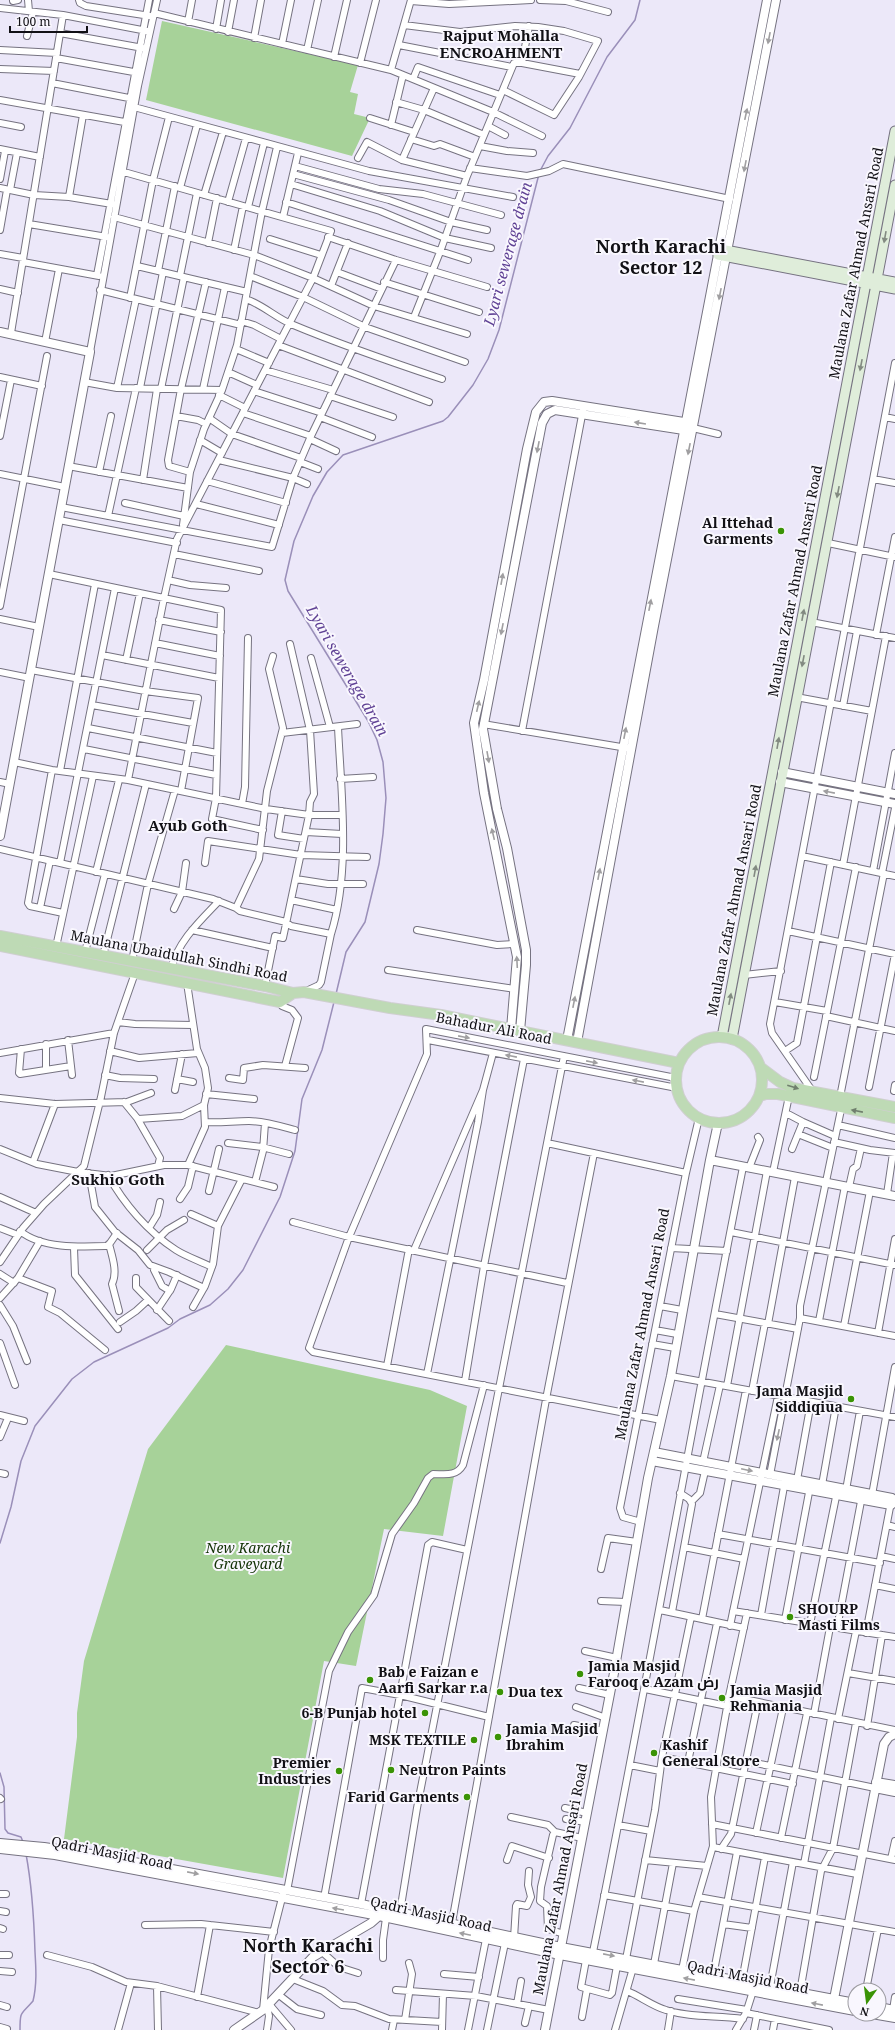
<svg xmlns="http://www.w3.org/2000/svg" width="895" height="2030" font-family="'Noto Serif',Cairo,serif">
  <rect width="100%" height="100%" fill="#ece8f9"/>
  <path fill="#a7d299" d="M162,21L358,65L350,92L358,94L354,114L370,118L352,156L146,100Z
    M226,1345L430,1390L467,1406L443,1536L384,1529L356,1666L324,1661L283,1878L64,1839L77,1737V1713L84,1661L148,1449Z"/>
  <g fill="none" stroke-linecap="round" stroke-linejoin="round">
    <path stroke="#9a8fb9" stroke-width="1.5" d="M540,171L548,156L570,128L607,57L635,20L640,0
      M336,994L346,952L365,922L379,864L383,834L386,798L383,762L377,740L368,721L288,591L285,580L294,541L313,496L327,472L343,455L443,421L448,417L473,385L488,359L499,330L539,174
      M0,1543L11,1507L21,1461L35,1426L72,1379L94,1362L168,1328L180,1319L210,1305L228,1289L243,1270L280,1197L295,1151L302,1099L322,1050L334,1002
      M0,1773L4,1787L5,1829L8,1833L21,1837L23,1842
      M20,2030C20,2010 21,2015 33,2001C37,1985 36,1968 35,1952C34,1919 32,1886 26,1854"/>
    <defs>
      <path id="minor" d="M28,0L29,11
        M79,0L80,3L86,6L150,16
        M540,0L566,1L608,12
        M13,1L18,0
        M411,1L449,4L531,0
        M0,8L63,15L147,31
        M154,13L391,70L493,112L542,136
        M188,22L192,0
        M404,25L460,32L515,26L538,27L564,31L598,41L579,77L554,115L503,90
        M216,29L221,0
        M228,32L234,0
        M60,33L143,48
        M27,36L33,12
        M254,38L261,0
        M282,44L291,0
        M399,45L512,67
        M0,50L57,53
        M307,50L318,0
        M334,57L347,0
        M56,58L139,73
        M360,63L376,0
        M522,63L580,74
        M0,69L54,71
        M391,70L411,0
        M413,79L418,67L500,95
        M52,83L134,99
        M0,100L130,123
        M396,102L424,110L484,135
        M134,107L369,171L513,197
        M370,118L414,132
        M0,123L21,127
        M391,125L403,75
        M488,126L505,135
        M411,139L434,146L440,144L475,157
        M480,146L507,151L533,153
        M0,149L40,157
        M358,158L367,142L402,160L467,176
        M402,160L434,88
        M295,166L379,189L423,194L501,215
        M470,168L527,176L549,171L563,164L730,199
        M117,170L331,231L313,278L177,539L164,598L128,780
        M293,174L389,200L451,222L487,230
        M0,179L5,151
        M291,184L380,211L445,238L491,248
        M0,188L34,195L69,197L112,204
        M180,188L197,125
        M10,190L17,153
        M204,195L223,132
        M69,197L83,115
        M228,202L246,138
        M286,202L468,260
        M248,207L264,143
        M114,217L254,255L313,278L374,306L467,334
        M283,217L298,153
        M29,224L107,237
        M0,230L7,190
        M328,237L396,260L487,287
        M270,239L321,255
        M208,243L217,198
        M234,250L243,206
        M0,254L23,258
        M23,262L99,276
        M137,266L247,292
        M158,271L175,186
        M337,272L382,289
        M97,275L149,0
        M180,276L197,193
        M250,276L303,297L365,327L465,362
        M384,282L479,312
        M331,286L348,243
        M0,289L18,293
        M100,290L241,325
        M130,298L153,180L169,117
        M246,299C263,305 275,317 291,324C341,345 391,362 442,379
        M414,317L440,252L467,176L514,63H522L529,26
        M241,321L254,325L281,339
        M11,333L63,15
        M45,342L59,269
        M278,345L429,402
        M236,349L269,363
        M90,352L138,86L157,0
        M265,370L333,390
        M228,372L257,385
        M0,377L42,386
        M84,382L117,388L222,390
        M117,388L136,299
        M140,388L163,272
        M161,389L184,277
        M203,389L225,287
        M254,391L322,413
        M219,395L245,408
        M330,396L393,417
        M243,413L311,436
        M176,416L198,420L206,424
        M320,417L372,437
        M885,417L895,419
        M209,418L232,434L301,458
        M693,428L718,434
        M0,436L11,380
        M310,439L336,451
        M200,440L222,453
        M219,460L293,478L307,484
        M300,462L318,469
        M68,466L188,488
        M99,472L111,416
        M190,472L169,466L168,460L181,389L206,282
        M0,474L65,487
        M873,479L895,483
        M143,480L157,389
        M207,481L286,503
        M125,503L184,516
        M196,504L279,525
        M61,507L272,547L293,478L311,436L396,260
        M108,516L136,388
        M59,520L177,543
        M183,525L190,472L204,429L222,390L237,345L262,211L277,147
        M828,543L895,557
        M174,554L259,571
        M49,574L221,610L216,798L212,819L263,830
        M168,580L190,585L226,588
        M0,606L47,356
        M0,619L39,627
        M159,620L221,632
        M811,622L895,638
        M876,635L895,537
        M155,643L220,656
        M102,655L219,678
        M311,658L330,727
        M126,660L140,593
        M31,670L145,691L198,698L181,791
        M0,672L30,678
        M796,697L872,711
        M92,705L193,723
        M843,706L857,631
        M483,724L627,748
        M88,728L217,753
        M522,731L583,410
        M282,733L357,724
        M84,749L216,775
        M14,762L52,770L128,780L266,809L309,815H342
        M52,770L28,903L30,906L63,913
        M60,771L95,584
        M340,779L373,777
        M0,782L10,784
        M242,804L245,787L248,638
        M282,811L278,835L304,839
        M306,832L342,834
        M0,849L213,899L236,908L259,859L267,791L283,728L269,669L273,656
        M802,856L895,876
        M60,863L115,588
        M205,863L208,841L301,855L367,857
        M843,865L886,636
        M873,871L895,753
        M96,872L119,780
        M882,873L895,808
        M296,879L328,884H363
        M291,900L337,910
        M40,908L50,861
        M236,908L240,911L286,922L291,926L331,934C351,870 341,792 338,727
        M174,909L182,892L186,863
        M192,930L273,948
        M417,930L497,945L514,944
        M788,931L895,954
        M56,947L93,776
        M85,952L105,874
        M103,956L146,784
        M132,961L148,884L175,790
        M171,969C178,941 200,921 219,901
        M388,970L515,989
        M744,975L781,971
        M187,983L197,1049L205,1068L208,1088L204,1105L205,1127L188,1165
        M265,986L275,936L283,938L309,815L310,802L314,794L310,730L290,644
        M304,992L319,985L321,982L331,934
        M280,1002L282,1006L292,1010L298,1018L285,1066
        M775,1002L827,1011
        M826,1016L895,1031
        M118,1022L135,1024L193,1025
        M68,1040L72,1075
        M428,1040L677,1088
        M21,1049L19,1073L20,1074L71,1066
        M110,1051L139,1058L198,1053
        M785,1051L797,1043L831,862
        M0,1053L114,1033
        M46,1070V1044
        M105,1075L120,1078L154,1079
        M814,1077L856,867
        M229,1078L243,1080L244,1068L263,1065L305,1068
        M177,1079L193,1082
        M869,1087L895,954
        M175,1090L182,1054
        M894,1091L895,1085
        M813,1092L772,1033L770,1024L895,363
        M206,1094L254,1099
        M840,1097L884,873
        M0,1098L55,1104L127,1102L151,1093
        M124,1102L137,1118L160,1158L158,1166
        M786,1113L803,1122L835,1136
        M138,1119L182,1116L204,1105
        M205,1122C219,1123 234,1121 249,1121C264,1121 280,1126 295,1130
        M838,1125L895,1138
        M798,1134L833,1148
        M834,1142L870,1150L895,1153
        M228,1143L262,1147L289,1154
        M547,1143L686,1173
        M0,1149L37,1164L78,1172L111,1176L164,1165H188L274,1187
        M792,1149L803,1122
        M33,1162L55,1104
        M749,1168L760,1140L758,1137
        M773,1172L789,1096
        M89,1173L95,1207L115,1232L138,1250L150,1265L169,1272L204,1288
        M108,1175C124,1204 148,1232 176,1250C187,1257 200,1261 212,1267
        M255,1182L263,1151L265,1123
        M849,1187L853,1169L857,1166L861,1148
        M209,1191L219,1149
        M887,1194L893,1153
        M0,1197L36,1213
        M180,1199L188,1187L193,1166
        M191,1214L218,1226
        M293,1222L349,1237L567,1283
        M0,1228L18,1235
        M149,1228L157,1215L160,1202
        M20,1231C42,1249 81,1247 108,1246L117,1233
        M731,1232L895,1265
        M109,1244C112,1256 118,1272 112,1284L119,1311
        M74,1248L75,1275L118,1329
        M671,1248L727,1251
        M147,1250L167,1230L184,1220
        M414,1250L483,1090L493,1053
        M0,1262L23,1228L44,1204L84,1166L101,1097L114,1033L135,973
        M155,1268L154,1270L162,1286L170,1291
        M0,1274L14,1283
        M18,1278L52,1291L48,1307L60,1313L105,1350
        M136,1278V1287L169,1321
        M0,1298L18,1278L40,1241
        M0,1305L13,1326L27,1361
        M660,1306L682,1310
        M193,1307L205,1286L213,1264L218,1226L242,1179
        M157,1310L171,1289L177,1275
        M715,1314L798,1329
        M800,1318L895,1336
        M819,1321L845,1186
        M120,1322L136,1311L148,1300
        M768,1324L795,1177
        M844,1326L870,1191
        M655,1330L677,1334
        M878,1333L895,1239
        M0,1343L15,1385
        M652,1344L675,1348
        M387,1366L409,1249
        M427,1374L478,1122L483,1090
        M671,1376L895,1417
        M465,1381L484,1266L524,1059
        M727,1386L767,1171
        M752,1391L765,1323
        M0,1415L24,1421
        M661,1420L313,1352L309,1348L349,1237L427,1054L426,1029L676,1078
        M0,1437L8,1418
        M703,1462L720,1385
        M0,1473L5,1474
        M770,1475L800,1318V1306L842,1105
        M797,1480L811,1402
        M822,1485L836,1406
        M846,1490L860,1411
        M872,1495L895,1367
        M691,1502L700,1493L705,1471
        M641,1522L623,1517L620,1508L686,1173L699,1118
        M887,1525L895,1527
        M718,1534L880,1563
        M684,1547L744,1559
        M881,1556L895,1559
        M601,1569L608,1538L637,1542
        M875,1585L895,1589
        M601,1601L626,1602
        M660,1610L744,1628
        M733,1611L895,1637
        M672,1612L692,1504L689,1499L680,1493
        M747,1613L729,1696L711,1797L713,1847L857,1874
        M761,1615L785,1481
        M702,1619L746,1390
        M785,1620L810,1487
        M810,1624L837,1492
        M730,1626L778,1396
        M837,1628L862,1496
        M866,1633L891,1502
        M585,1651L617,1658
        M848,1673L895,1681
        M579,1688L610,1695
        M645,1689L727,1706
        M729,1696L895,1730
        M576,1707L606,1718
        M814,1714L830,1627
        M838,1719L856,1631
        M574,1725L603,1731
        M867,1726L882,1635
        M662,1757L793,1784
        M746,1761L875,1788
        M688,1762L717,1623
        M630,1765L660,1771
        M0,1798L1,1799
        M565,1808L587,1813
        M511,1817L548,1825L555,1832
        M566,1819L586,1822
        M712,1824L895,1860
        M618,1825L651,1831
        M756,1833L783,1708
        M781,1838L807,1713
        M721,1849L731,1834L758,1702
        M891,1859L895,1841
        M507,1860L512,1846L549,1858
        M645,1860L707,1866
        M804,1864L831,1718
        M287,1891L329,1671L348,1632L374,1595L392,1534L414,1503L428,1478L433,1474C445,1474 456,1477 463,1465L484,1385
        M0,1894H6
        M604,1895L694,1911
        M698,1897L895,1932
        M324,1898L362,1688L400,1695L489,1717
        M361,1904L428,1545L432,1542L467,1550
        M0,1911L6,1912
        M400,1912L417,1808L564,1056
        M723,1924L752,1928
        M145,1925L201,1924L274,1932
        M0,1928L3,1929
        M451,1928L547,1394L594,1153
        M564,1934L548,1929L547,1906L540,1901L541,1887L553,1835L555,1832L582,1838
        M514,1938L516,1906L517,1904L527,1906L531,1897L528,1885L529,1871
        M321,1951L339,1967L358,1973
        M593,1952C646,1691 691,1428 743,1167
        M0,1955H9
        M47,1955L92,1967L126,1982L157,1986L259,2013
        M383,1958V1940L386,1918
        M626,1959L655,1810L662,1757L691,1617
        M586,1960L581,1987L610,1995L612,1993L617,1966
        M654,1964L673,1863
        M682,1970L694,1911L713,1846
        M0,1971L12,1972
        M444,1974L479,1977
        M713,1976L737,1852
        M293,1979L323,1991L342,2005L355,2006L389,2019L442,2022
        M742,1981L765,1857
        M157,1986L158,2030
        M770,1987L793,1862
        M396,1990L476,1996L549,2010
        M866,1990L878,1929
        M627,1991C640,1996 652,2006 666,2010C691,2018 717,2015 743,2019
        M800,1992L821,1871L833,1848L856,1723
        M279,1995L297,2009L321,2015
        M197,1997L210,1925
        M678,1999L747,2010
        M269,2004L291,2030
        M517,2004L521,1981
        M0,2005L7,2007
        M267,2007L269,2016L267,2030
        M263,2010L269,1949L283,1894
        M893,2010L895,1997
        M746,2013L829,2030
        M582,2017L587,1989
        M405,2020L412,1974L409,1963
        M525,2023L529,2006
        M0,2027L7,2029
        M118,2030L131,1983
        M392,2030L394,2020
        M442,2030L443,1994
        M468,2030L486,1939
        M487,2030L505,1943
        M615,2030L633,1968
        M668,2030L671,2011
        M736,2030L746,2013L753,1991
        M754,2030L757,2015
        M773,2030L775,2019"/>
      <path id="tertiary" d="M0,332L90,352L0,836
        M782,772L895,794
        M780,782L895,804
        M511,1029L517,957L484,793L474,723L484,680L527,449L536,412L544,402L552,401L690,423
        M520,1031L526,965V950L507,848L497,809L483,729L542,423L547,414L555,410L690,431
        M567,1040L767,0
        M577,1042L654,626L776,0
        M710,1160L895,1196
        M654,1452L892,1498L895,1501
        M652,1461L891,1505L895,1502
        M876,1782L895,1785
        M875,1788L895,1792
        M0,1843L44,1847L91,1854L361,1904L561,1947L855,2003
        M0,1849L55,1855L379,1916L560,1955L855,2011
        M834,1999L884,1744L889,1737L895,1734
        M879,2007L895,2010
        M872,2014L895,2018
        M234,2030L263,2010L313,1957L371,1923L379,1916V1913
        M545,2030L614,1673L648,1478L671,1376L710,1160L718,1123"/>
      <path id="secondary" d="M720,249L895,282
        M718,255L895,289
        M722,1037L895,131
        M732,1039C787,754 841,469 895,185"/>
      <path id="primary" d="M0,936L265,986L293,993
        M0,946L280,1002L293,993L304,992L390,1008L441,1015L679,1063
        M676 1080a43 43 0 1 1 86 0a43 43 0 1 1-86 0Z
        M760,1067L780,1082L793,1088L895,1107
        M759,1096L766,1094H778L895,1118"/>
    </defs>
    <use href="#minor" stroke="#767381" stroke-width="8"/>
    <use href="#tertiary" stroke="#767381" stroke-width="10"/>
    <use href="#secondary" stroke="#767381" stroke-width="11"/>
    <use href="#primary" stroke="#cfcfd0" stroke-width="12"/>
    <use href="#minor" stroke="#fff" stroke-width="6"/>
    <use href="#tertiary" stroke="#fff" stroke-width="8"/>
    <use href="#secondary" stroke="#dfedda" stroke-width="9"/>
    <use href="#primary" stroke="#bedab5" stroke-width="10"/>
  </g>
  <defs><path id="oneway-solid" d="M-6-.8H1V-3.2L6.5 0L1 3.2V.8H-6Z"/></defs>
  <g fill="#a09fa1">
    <use href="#oneway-solid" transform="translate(769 38) rotate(101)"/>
    <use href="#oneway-solid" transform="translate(746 114) rotate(-78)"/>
    <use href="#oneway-solid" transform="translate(745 166) rotate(101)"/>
    <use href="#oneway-solid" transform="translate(720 294) rotate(101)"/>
    <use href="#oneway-solid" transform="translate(640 423) rotate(-171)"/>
    <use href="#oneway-solid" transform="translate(538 447) rotate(101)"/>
    <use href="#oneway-solid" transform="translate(689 449) rotate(101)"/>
    <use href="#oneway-solid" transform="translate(502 579) rotate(-80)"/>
    <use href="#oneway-solid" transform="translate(650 605) rotate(-79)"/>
    <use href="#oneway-solid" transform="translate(502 629) rotate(101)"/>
    <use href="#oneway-solid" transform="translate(478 706) rotate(-77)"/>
    <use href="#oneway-solid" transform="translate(625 733) rotate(-79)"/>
    <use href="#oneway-solid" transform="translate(488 757) rotate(80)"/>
    <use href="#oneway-solid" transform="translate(829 792) rotate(-169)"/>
    <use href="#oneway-solid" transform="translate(493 834) rotate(-103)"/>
    <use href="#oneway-solid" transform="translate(599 874) rotate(-79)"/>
    <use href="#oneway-solid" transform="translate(517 962) rotate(-93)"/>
    <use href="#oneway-solid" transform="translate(574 1002) rotate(-79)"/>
    <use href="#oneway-solid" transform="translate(464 1037) rotate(11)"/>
    <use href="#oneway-solid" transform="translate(511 1056) rotate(-169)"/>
    <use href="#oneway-solid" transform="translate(592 1062) rotate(11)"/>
    <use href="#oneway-solid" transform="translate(638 1081) rotate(-169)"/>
    <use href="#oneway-solid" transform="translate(778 1435) rotate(102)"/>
    <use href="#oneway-solid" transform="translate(747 1470) rotate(12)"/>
    <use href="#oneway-solid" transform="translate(193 1873) rotate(11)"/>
    <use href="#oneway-solid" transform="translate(338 1909) rotate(-170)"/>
    <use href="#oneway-solid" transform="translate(465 1934) rotate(-168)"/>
    <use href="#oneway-solid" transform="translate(609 1955) rotate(11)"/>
    <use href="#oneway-solid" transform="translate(689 1979) rotate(-169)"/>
    <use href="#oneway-solid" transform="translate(817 2004) rotate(-169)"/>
  </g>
  <g fill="#828a81">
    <use href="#oneway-solid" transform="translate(885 237) rotate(100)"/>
    <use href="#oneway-solid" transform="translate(861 365) rotate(101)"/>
    <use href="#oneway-solid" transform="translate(838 492) rotate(101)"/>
    <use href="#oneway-solid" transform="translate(803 615) rotate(-79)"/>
    <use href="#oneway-solid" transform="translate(803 661) rotate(101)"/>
    <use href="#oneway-solid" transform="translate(778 743) rotate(-80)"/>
    <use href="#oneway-solid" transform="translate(755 871) rotate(-80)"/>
    <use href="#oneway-solid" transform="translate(730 999) rotate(-79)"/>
  </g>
  <g fill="#707f6d">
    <use href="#oneway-solid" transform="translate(793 1087) rotate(17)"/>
    <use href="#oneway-solid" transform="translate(857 1111) rotate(-169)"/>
  </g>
  <g fill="#3a9305" stroke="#f9f7fe" stroke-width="1.5">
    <circle cx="781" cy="531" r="4"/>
    <circle cx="851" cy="1399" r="4"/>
    <circle cx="790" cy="1617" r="4"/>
    <circle cx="580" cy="1674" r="4"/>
    <circle cx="370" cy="1680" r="4"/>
    <circle cx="500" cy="1692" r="4"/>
    <circle cx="722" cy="1698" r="4"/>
    <circle cx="425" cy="1713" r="4"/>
    <circle cx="498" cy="1737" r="4"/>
    <circle cx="474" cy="1740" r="4"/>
    <circle cx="654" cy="1753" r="4"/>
    <circle cx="391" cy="1770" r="4"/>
    <circle cx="339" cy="1771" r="4"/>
    <circle cx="467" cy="1797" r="4"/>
  </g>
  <g text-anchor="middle" stroke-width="4" stroke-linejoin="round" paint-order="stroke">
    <g font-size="14" fill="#111015" stroke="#f9f7fe">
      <text transform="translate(856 263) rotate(-79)" y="5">Maulana Zafar Ahmad Ansari Road</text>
      <text transform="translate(795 581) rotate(-79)" y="5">Maulana Zafar Ahmad Ansari Road</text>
      <text transform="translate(734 900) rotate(-79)" y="5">Maulana Zafar Ahmad Ansari Road</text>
      <text transform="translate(179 956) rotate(11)" y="5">Maulana Ubaidullah Sindhi Road</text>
      <text transform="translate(494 1028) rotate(11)" y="5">Bahadur Ali Road</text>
      <text transform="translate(642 1324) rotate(-79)" y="5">Maulana Zafar Ahmad Ansari Road</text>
      <text transform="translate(112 1853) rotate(11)" y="5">Qadri Masjid Road</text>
      <text transform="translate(560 1879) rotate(-79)" y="5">Maulana Zafar Ahmad Ansari Road</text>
      <text transform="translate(431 1914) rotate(12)" y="5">Qadri Masjid Road</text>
      <text transform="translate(748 1977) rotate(11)" y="5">Qadri Masjid Road</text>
    </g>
    <g font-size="14" font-weight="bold" fill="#111015" stroke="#f9f7fe" text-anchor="start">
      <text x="773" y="528" text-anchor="end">Al Ittehad<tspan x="773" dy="16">Garments</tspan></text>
      <text x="843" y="1396" text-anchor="end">Jama Masjid<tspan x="843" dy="16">Siddiqiua</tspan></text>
      <text x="798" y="1614">SHOURP<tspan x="798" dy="16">Masti Films</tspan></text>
      <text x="588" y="1671">Jamia Masjid<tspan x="588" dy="16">Farooq e Azam رض</tspan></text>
      <text x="378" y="1677">Bab e Faizan e<tspan x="378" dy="16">Aarfi Sarkar r.a</tspan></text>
      <text x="730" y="1695">Jamia Masjid<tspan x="730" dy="16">Rehmania</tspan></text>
      <text x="508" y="1697">Dua tex</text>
      <text x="417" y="1718" text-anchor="end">6-B Punjab hotel</text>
      <text x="506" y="1734">Jamia Masjid<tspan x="506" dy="16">Ibrahim</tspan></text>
      <text x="466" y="1745" text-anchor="end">MSK TEXTILE</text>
      <text x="662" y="1750">Kashif<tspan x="662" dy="16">General Store</tspan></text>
      <text x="331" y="1768" text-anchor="end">Premier<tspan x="331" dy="16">Industries</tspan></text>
      <text x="399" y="1775">Neutron Paints</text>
      <text x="459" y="1802" text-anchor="end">Farid Garments</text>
    </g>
    <g font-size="14" font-style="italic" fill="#133306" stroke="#f9f7fe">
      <text x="248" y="1553">New Karachi<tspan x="248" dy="16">Graveyard</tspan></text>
    </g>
    <g font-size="15" font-weight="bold" fill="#111015" stroke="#f9f7fe">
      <text x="501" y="41">Rajput Mohalla<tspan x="501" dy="17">ENCROAHMENT</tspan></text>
      <text x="188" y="831">Ayub Goth</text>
      <text x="118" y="1185">Sukhio Goth</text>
    </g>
    <g font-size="15" font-style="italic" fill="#604295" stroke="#f9f7fe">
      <text transform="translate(508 254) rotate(-75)" y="5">Lyari sewerage drain</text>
      <text transform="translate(347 671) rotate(60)" y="5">Lyari sewerage drain</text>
    </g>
    <g font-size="18" font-weight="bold" fill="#111015" stroke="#f9f7fe">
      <text x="661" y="253">North Karachi<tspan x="661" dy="21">Sector 12</tspan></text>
      <text x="308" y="1952">North Karachi<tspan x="308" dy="21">Sector 6</tspan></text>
    </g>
  </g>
  <g transform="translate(867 2002) rotate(194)"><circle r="19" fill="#f9f7fe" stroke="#9c9ba1"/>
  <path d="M0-3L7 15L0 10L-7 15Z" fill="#3a9305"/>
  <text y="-6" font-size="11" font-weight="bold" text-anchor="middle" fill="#111015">N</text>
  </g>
  <path d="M10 26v6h77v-6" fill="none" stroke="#111015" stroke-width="2"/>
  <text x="16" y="26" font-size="12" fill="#111015" stroke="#f9f7fe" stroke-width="3" paint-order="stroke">100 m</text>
</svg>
